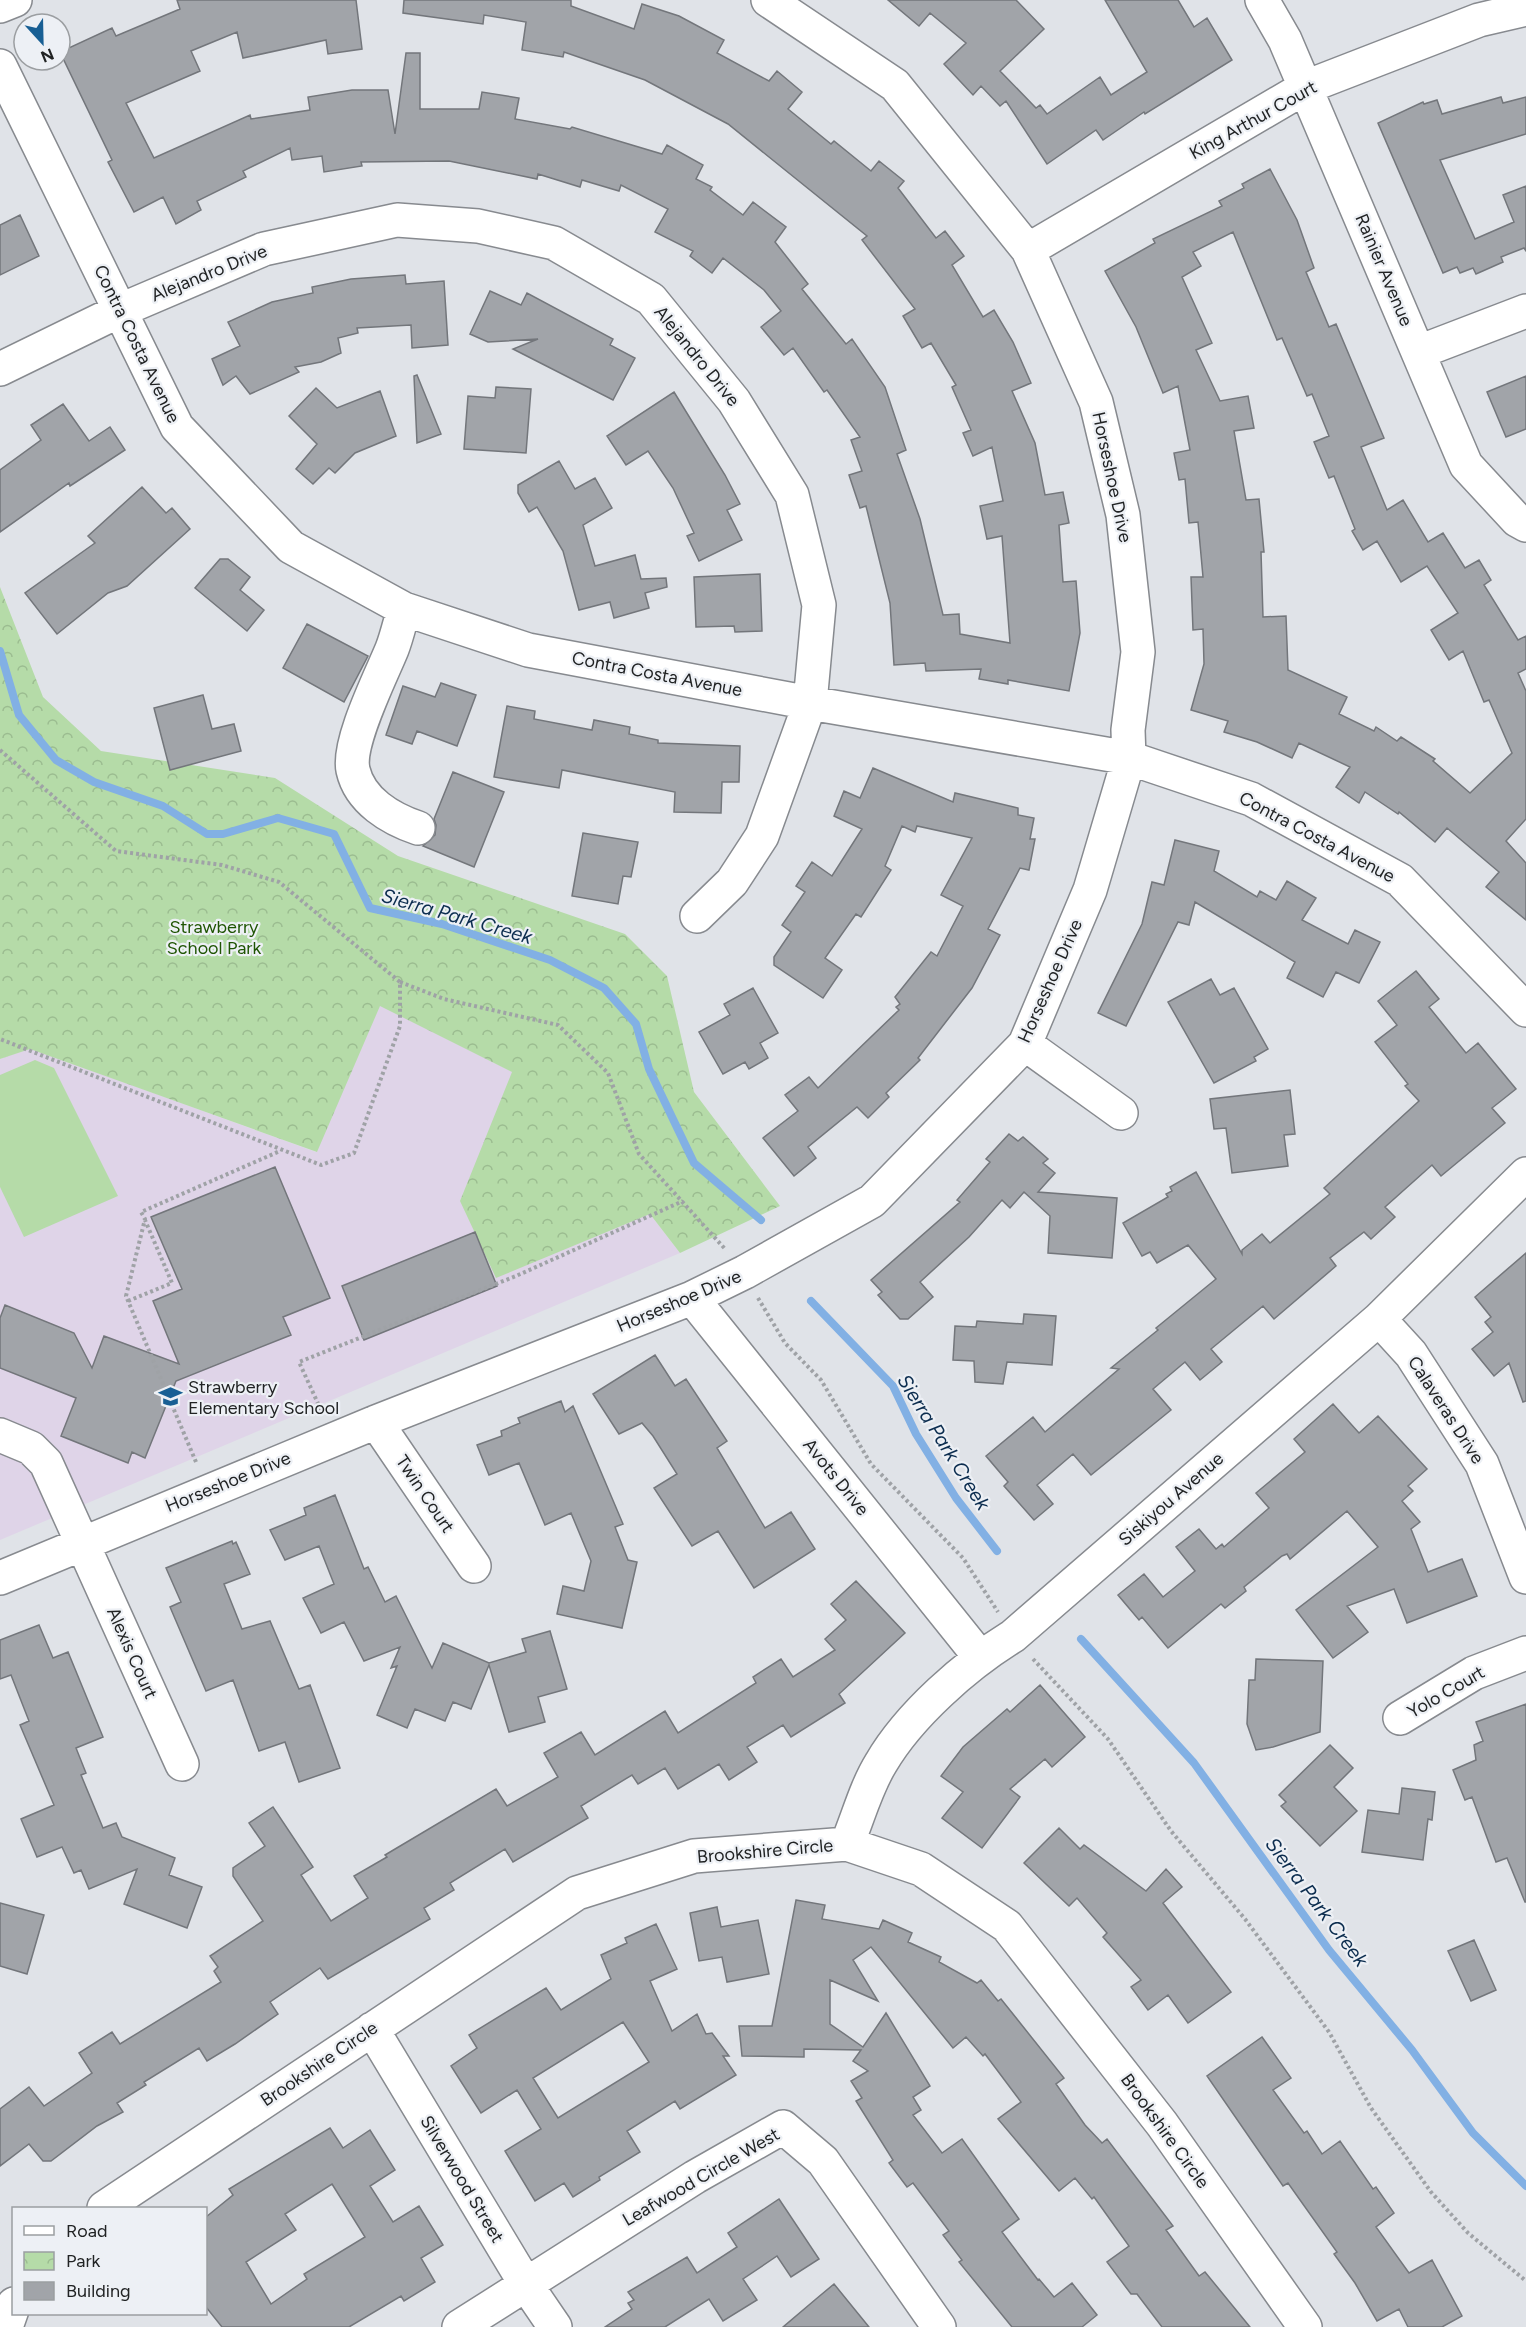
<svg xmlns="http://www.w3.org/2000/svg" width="1526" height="2327" font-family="Figtree,sans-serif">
  <defs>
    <pattern id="park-crowns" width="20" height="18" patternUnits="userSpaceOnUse" patternTransform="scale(1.5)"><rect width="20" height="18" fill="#b5dba8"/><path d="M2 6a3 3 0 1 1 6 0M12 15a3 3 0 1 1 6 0" fill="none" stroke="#9bbc90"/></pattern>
  </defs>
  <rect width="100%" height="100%" fill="#e0e3e8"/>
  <path fill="#dfd4e8" d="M380,1005L560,1096L680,1253L0,1540V1059L30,1048L316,1152Z"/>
  <path fill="url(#park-crowns)" d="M0,587L43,697L101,751L275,778L398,856L625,934L667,976L694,1092L780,1206L680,1253L650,1214L496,1278L460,1201L512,1072L380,1006L317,1152L30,1049L0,1059Z"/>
  <path fill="#b5dba8" d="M35,1060L54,1068L118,1196L24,1237L0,1187V1075Z"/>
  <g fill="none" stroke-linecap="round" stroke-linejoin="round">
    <path stroke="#82b0e4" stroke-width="8" d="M0,651L19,715L56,760L94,782L163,806L207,834H223L278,818L334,834L370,908L442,924L550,960L604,988L636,1024L649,1069L694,1163L761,1220
      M811,1301L893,1386L916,1434L956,1498L997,1551
      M1081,1639L1194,1763L1329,1950L1412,2050L1473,2133L1526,2186"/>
  </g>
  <path fill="#a1a4a9" stroke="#73767b" stroke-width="1.5" fill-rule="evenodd" d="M177,0H356L362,49L328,54L326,40L243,58L237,32L191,51L200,71L126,103L154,158L250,115L251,119L310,110L308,97L352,90H388L395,134L406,53H420V109H479L482,92L519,98L515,119L570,129L572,127L662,154L667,145L703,165L696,179L712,187L710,190L743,215L753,202L786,227L775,242L808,284L802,289L846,344L852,339L885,387L906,450L897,454L920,519L943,615L959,614L960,634L1010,643L1002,536L987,539L980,506L1003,501L992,447L973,456L963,433L971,430L952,387L956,385L931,343L922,348L903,316L915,309L862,240L867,236L728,124L645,80L564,52L563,57L522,50L526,22L484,15L483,24L403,13L404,0H571V6L634,29L642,4L679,16L724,40L717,53L769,81L777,71L802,92L788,109L831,144L834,141L871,171L879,161L904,181L898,188L936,238L945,231L964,256L952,265L983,317L994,310L1013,342L1031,383L1012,391L1035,443L1045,495L1063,492L1069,523L1059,525L1063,582L1076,581L1080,633L1069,691L1008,680V684L979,679L981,669L926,671L925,663L894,665L890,603L866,506L860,508L849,475L862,471L851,440L860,437L827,390L824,392L793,348L784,355L761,327L781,311L764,290L723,258L712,273L690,256L693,251L655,232L668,209L621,185L619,191L582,180L580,187L538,174L537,179L449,161L361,162L362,166L324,172L322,156L292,160L290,148L243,171L246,177L197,201L201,210L176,224L163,197L134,212L108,162L112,160L60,52L112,28L116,36L180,9Z
    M888,0H1016L1044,29L1000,71L1036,108L1040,105L1047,114L1100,77L1111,95L1147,72L1105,0H1178L1194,27L1207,18L1232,60L1145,114L1144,112L1103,140L1096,130L1047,164L1006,101L1000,106L981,86L973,95L944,64L966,43L930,13L919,26Z
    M1501,97L1503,103L1526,97V134L1440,160L1475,239L1514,222L1503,195L1526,186V251L1524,248L1501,257L1503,262L1476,274L1473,268L1460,273L1457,267L1443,273L1378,123L1423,102L1424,104L1437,100L1442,114Z
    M1270,169L1297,220L1314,268L1306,272L1329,327L1336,324L1384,438L1361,447L1387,510L1403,500L1428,542L1443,533L1465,568L1479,560L1491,580L1484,585L1518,640L1526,636V669L1518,673L1526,691V819L1506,841L1526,863V920L1486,887L1499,872L1447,828L1435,842L1399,812L1398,814L1365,792L1359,803L1336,787L1350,767L1299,743L1292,758L1257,742L1224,732L1228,721L1191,710L1204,664L1203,629L1193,630L1191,577H1203L1198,522L1189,523L1185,479L1179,480L1174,453L1190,450L1178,386L1163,393L1136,327L1105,271L1155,243L1153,239L1222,206L1219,201L1244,188L1242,184ZM1233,232L1277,340L1282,338L1307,396L1312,394L1329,436L1314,442L1329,478L1334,476L1355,529L1352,531L1363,550L1377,541L1401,582L1427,566L1458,613L1431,630L1449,660L1463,651L1484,702L1489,700L1512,753L1470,793L1433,761L1435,759L1401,737L1397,741L1376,727L1374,731L1339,714L1347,697L1288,670L1286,616L1263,617L1261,552H1264L1259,499L1246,500L1234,431L1254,428L1248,396L1220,401L1196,350L1212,343L1182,277L1201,266L1193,252Z
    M20,215L39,256L0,275V225Z
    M405,275L406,284L444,281L448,345L412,348L411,325L357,328L358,333L338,338L341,353L321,362L295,367L299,372L250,394L236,376L223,385L212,359L240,346L228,322L272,302L313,293L312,287L351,279Z
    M490,291L521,305L527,293L613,339L610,345L635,358L613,400L513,349L538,339L488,342L470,334Z
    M417,375L441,434L417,443L414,376Z
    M1526,376V429L1506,437L1487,392Z
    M496,387L531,389L526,453L464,449L468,396L495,398Z
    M316,388L337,408L380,391L396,436L355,453L335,473L329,468L313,484L296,469L317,444L289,416Z
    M674,392L725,475L740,504L727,510L742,540L699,561L687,536L694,533L673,488L648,451L626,465L607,436Z
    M63,404L89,441L110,427L125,450L70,486L69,483L0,532V470L41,440L31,425Z
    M559,461L575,489L595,478L612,508L583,525L595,566L635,555L641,579L666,578L667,587L645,593L649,608L614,618L610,602L579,610L563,551L537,507L529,512L518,493V485Z
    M142,487L166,513L172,508L190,529L127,586L108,593L57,634L25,593L95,543L88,536Z
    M220,559H228L250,577L240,590L264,610L247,631L195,588Z
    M760,574L762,631L735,632L734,626L696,627L694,577Z
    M307,624L368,656L344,702L283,668Z
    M441,683L476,695L457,746L417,731L412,744L386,735L403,686L435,697Z
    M203,695L212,729L234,724L241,751L170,770L154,708Z
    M507,706L535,711L534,719L592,730L594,720L630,727L629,734L658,740V743L740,746L739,782H722L721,813L674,812L675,792L562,770L559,788L494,777Z
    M873,768L953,802L955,793L1018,808V815L1034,818L1030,839H1035L1029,870L1020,868L988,929L1000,935L972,988L918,1058L920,1060L886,1093L889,1097L868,1118L857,1107L808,1147L816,1158L794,1176L763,1138L798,1111L785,1095L809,1077L818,1088L899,1010L896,1007L900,1004L895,997L931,952L937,956L963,906L941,895L972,838L917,826L915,832L902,826L885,866L891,870L861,917L856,914L825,958L842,970L823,998L774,965V957L791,932L782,925L805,892L796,886L812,862L832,876L862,829L834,816L844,791L860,798Z
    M453,772L504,792L474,867L423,846L435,835L436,825L434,819Z
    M583,833L638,842L631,877L623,876L618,904L572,896Z
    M1175,840L1219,851L1214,871L1257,897L1260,891L1276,900L1287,881L1316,898L1302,920L1348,944L1355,930L1380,942L1359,983L1336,972L1323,997L1287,978L1295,962L1195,902L1189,925L1178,922L1126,1026L1098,1013L1142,924L1152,882L1164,885Z
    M1416,971L1439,999L1429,1007L1466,1053L1478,1043L1516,1089L1492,1108L1505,1123L1441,1176L1432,1165L1385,1207L1395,1217L1371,1239L1364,1232L1330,1258L1336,1266L1274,1319L1263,1306L1211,1349L1222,1362L1200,1380L1185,1362L1153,1389L1171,1410L1091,1475L1073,1454L1037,1485L1053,1504L1034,1520L1004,1486L1008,1482L986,1456L1033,1417L1045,1432L1119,1369L1111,1368L1158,1330L1156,1328L1216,1279L1188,1245L1157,1263L1150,1252L1142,1256L1123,1223L1168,1197L1166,1194L1172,1191L1170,1187L1196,1172L1242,1254V1250L1262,1234L1270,1243L1330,1194L1324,1188L1419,1101L1405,1086L1408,1084L1375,1042L1397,1025L1378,1001Z
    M1211,979L1220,995L1234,988L1268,1049L1254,1057L1256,1061L1214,1083L1168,1002Z
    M753,988L778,1033L760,1043L768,1058L749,1069L745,1062L723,1074L699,1032L730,1015L724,1004Z
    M1290,1090L1295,1134L1284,1135L1288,1166L1232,1173L1226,1128L1214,1129L1210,1099Z
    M1009,1134L1018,1141L1023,1137L1048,1159L1043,1163L1055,1173L1038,1192L1117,1198L1112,1258L1048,1253L1050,1216L1024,1192L1010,1208L1002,1200L969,1237L920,1282L933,1297L908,1319H900L878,1295L882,1292L871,1280L960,1202L957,1200L990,1162L986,1159Z
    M275,1167L330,1298L283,1317L291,1335L176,1381L145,1458L132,1452L128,1463L61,1436L76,1398L0,1368V1318L5,1305L74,1333L92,1368L104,1336L179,1364L153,1301L182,1289L151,1217Z
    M475,1232L497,1286L364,1340L342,1286Z
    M1526,1253V1401L1523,1402L1509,1363L1494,1376L1472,1349L1493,1332L1485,1322L1491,1317L1475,1297Z
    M1024,1314L1056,1316L1052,1365L1007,1362L1003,1384L975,1382L974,1361L953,1360L955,1326L976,1327L977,1321L1023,1324Z
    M655,1355L675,1386L686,1379L727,1441L717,1448L765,1528L791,1512L815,1549L754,1588L718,1531L692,1546L654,1488L677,1474L653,1436L642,1423L619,1434L593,1394Z
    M561,1401L565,1412L573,1406L623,1524L615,1527L628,1560L637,1562L622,1628L557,1614L563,1586L584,1591L591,1561L571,1513L545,1525L519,1463L489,1475L477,1445L502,1436L501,1431L520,1423L518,1418Z
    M1333,1404L1359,1433L1378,1416L1427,1469L1408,1486L1413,1491L1402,1501L1420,1522L1411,1529L1428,1572L1462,1559L1477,1596L1407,1623L1394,1589L1347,1606L1368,1632L1333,1658L1296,1610L1378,1547L1347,1511L1290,1559L1287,1554L1282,1556L1244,1587L1246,1591L1225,1608L1221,1604L1168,1648L1142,1617L1139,1620L1118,1595L1144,1574L1163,1597L1195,1571L1176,1547L1199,1529L1216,1549L1222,1544L1224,1547L1269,1508L1256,1493L1305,1452L1294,1439Z
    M335,1495L364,1569L368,1567L385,1602L396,1596L432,1668L443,1643L489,1663L526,1652L522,1639L550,1631L567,1689L538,1697L545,1722L509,1732L489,1665L471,1709L453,1702L445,1721L415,1709L407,1728L377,1715L397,1666L391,1668L400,1647L364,1661L344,1622L321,1633L303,1598L334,1584L319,1546L285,1560L270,1530L306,1515L304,1508Z
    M232,1541L233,1544L236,1542L250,1574L224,1584L242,1629L270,1621L299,1689L310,1685L340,1768L299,1782L285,1742L259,1751L233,1680L206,1691L170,1607L181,1602L166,1568Z
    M856,1581L905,1633L839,1694L845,1703L791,1737L783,1725L747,1747L757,1762L729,1780L719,1764L678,1789L665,1768L638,1784L632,1775L581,1806L588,1818L513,1862L505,1849L450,1883L454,1890L424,1908L430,1919L328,1979L320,1968L270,2002L278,2014L235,2044L207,2061L199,2048L144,2082L146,2085L117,2103L123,2112L97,2126L51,2161H43L29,2144L0,2166V2109L29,2087L44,2106L92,2073L79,2053L112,2032L120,2044L221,1982L214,1971L218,1967L210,1956L263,1921L233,1876V1868L265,1846L249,1823L273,1807L313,1867L301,1875L331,1921L368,1898L354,1876L387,1857L385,1855L496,1789L507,1806L558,1777L544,1753L581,1732L595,1755L665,1711L678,1733L756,1683L753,1677L781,1659L793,1677L835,1650L825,1639L846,1620L831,1604Z
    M39,1625L53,1658L68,1652L103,1737L76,1748L86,1773L81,1775L103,1828L116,1823L122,1837L175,1858L169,1875L202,1887L187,1928L124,1904L137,1869L89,1889L81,1870L74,1873L62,1847L37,1857L21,1819L54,1805L20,1725L29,1721L11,1675L0,1679V1640Z
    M1256,1659L1323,1661L1320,1732L1273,1747L1256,1750L1247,1724L1249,1680H1255Z
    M1040,1685L1085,1737L1052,1767L1045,1759L1010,1789L1020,1797L982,1848L942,1818L963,1792L941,1776L963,1747L1007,1709L1010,1712Z
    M1526,1704V1902H1525L1507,1858L1496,1862L1472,1797L1465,1800L1453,1770L1476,1760L1474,1745L1483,1741L1476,1722Z
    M1330,1745L1353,1768L1334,1787L1357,1811L1320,1846L1281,1806L1286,1802L1279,1795Z
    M1402,1788L1435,1792L1432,1820L1428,1819L1423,1860L1362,1852L1368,1810L1399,1814Z
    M1059,1828L1080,1849L1084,1845L1146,1891L1166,1869L1182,1887L1163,1903L1231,1992L1188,2023L1168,1995L1148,2010L1131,1987L1141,1980L1103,1937L1107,1933L1077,1898L1069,1906L1024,1863Z
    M796,1900L825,1905L822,1919L879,1929L883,1920L912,1933L908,1942L941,1957L939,1962L977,1983L981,1980L998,2001L1001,1999L1064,2078L1056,2084L1085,2125L1102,2143L1107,2139L1173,2226L1166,2230L1199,2276L1205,2272L1250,2327H1162L1137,2294H1131L1107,2262L1129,2246L1094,2197L1092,2199L1075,2178L1059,2191L998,2119L1021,2102L985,2054L983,2056L966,2037L953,2048L871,1947L853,1960L878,2001L830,1980V2024L863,2047L886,2013L930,2086L913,2097L921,2110L913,2115L942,2153L962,2139L1019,2219L1002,2232L1038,2280L1039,2279L1054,2297L1072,2283L1097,2315L1082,2327H1012L959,2262L962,2260L943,2235L949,2231L913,2183L907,2187L889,2163L893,2160L856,2101L862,2098L851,2081L868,2071L853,2061L861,2050L804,2049V2057L742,2056L739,2026H772Z
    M0,1903L44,1915L27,1974L0,1966Z
    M717,1907L721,1927L758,1920L769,1974L727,1982L722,1957L699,1961L690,1913Z
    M656,1924L677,1969L650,1981L672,2031L697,2014L706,2034L712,2033L729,2056H723L736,2075L680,2109L675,2101L627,2131L640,2152L599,2177L600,2180L573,2197L564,2183L535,2201L505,2151L541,2129L517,2090L481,2113L451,2066L477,2048L469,2035L546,1988L561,2010L611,1979L601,1955L627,1943L625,1938ZM623,2022L649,2062L558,2118L533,2078Z
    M1474,1940L1496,1990L1471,2001L1448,1951Z
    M1262,2037L1291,2078L1273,2090L1304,2133L1307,2131L1322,2154L1340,2141L1373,2189L1376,2187L1394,2213L1376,2227L1409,2273L1432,2260L1462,2316L1442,2327H1408L1399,2309L1377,2321L1355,2283L1334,2254L1337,2252L1288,2183L1283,2186L1207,2076Z
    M330,2128L343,2148L370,2130L395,2170L370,2186L393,2222L419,2206L443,2245L421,2258L435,2282L404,2301L401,2296L349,2327H222L206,2307V2217L233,2195L229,2189ZM332,2184L365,2237L304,2274L307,2279L271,2304L246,2262L296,2230L285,2214Z
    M779,2199L819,2259L791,2277L777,2256L743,2279L757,2300L723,2321L709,2299L665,2327H605L632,2309L628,2303L634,2300L628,2292L687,2257L697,2273L737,2247L728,2233Z
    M834,2284L869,2327H783L816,2299Z"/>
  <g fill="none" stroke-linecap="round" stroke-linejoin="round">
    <defs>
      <path id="minor" d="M1262,0L1285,40L1466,465L1517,520L1526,525
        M0,6L15,0
        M0,66L177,427L291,547L404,609L528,650L810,703L1129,758L1251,799L1400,880L1526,1010
        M1028,250L1306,87L1479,20L1526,9
        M1419,352L1526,311
        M0,369L121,310L264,249L397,220L478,226L554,243L651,299L734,401L792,495L819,605L810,703L762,836L732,882L697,916
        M404,609C400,622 397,636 392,649C381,676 347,743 353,770C360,801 391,819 418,828
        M1025,1044L1121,1113
        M692,1298L980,1657
        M1379,1319L1411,1354L1482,1464L1526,1577
        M376,1422L474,1566
        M0,1435L31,1448L46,1463L182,1764
        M0,1578L376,1422L692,1298L745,1272L872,1201L1025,1044L1090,890L1129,758L1128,730L1138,652L1123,515L1096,402L1028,250L895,85L768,0
        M1400,1718L1474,1673L1526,1653
        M847,1844C858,1818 866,1787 881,1763C909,1715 966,1665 1013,1636L1379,1319L1526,1174
        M372,2029L525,2283L555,2327
        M104,2208L577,1893L694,1856L847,1844L921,1869L1007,1926L1162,2124L1305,2327
        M6,2327L14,2304
        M459,2327L695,2177L783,2127L823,2161L939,2327"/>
    </defs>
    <use href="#minor" stroke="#878a8f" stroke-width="36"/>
    <path stroke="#9fa2a6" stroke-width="4" stroke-dasharray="3 3" stroke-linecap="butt" d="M0,750L116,851L222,865L279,882L400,982V1026L354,1153L321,1165L0,1039
      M400,982L444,999L558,1025L608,1073L639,1154L726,1250
      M758,1298L785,1343L821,1380L871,1464L963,1558L998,1612
      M128,1301L172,1283L145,1220
      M321,1410L299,1362L516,1276L683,1201
      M196,1462L126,1296L145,1219L141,1212L280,1151
      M1033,1659L1108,1739L1171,1831L1245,1919L1329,2032L1371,2108L1431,2192L1468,2233L1526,2281"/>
    <use href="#minor" stroke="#fff" stroke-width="33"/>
  </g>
  <defs>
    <symbol id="school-bare" viewBox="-9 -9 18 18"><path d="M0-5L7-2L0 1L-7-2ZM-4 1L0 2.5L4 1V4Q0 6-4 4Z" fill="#185f94" stroke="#edf0f5" stroke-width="2.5" paint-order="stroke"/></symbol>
  </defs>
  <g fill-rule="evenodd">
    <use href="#school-bare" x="154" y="1380" width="33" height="33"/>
  </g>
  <g text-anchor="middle" stroke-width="4.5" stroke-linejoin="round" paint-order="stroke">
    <g font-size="18" fill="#212324" stroke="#edf0f5">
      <text transform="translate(1253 120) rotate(-29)" y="6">King Arthur Court</text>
      <text transform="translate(1384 270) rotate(67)" y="6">Rainier Avenue</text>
      <text transform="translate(209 273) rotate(-22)" y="6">Alejandro Drive</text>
      <text transform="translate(137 344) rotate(64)" y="6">Contra Costa Avenue</text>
      <text transform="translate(697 356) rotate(51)" y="6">Alejandro Drive</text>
      <text transform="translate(1112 477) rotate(78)" y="6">Horseshoe Drive</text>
      <text transform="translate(657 674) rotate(11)" y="6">Contra Costa Avenue</text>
      <text transform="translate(1317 837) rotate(28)" y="6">Contra Costa Avenue</text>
      <text transform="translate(1050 981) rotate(-66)" y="6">Horseshoe Drive</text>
      <text transform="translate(679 1301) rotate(-23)" y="6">Horseshoe Drive</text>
      <text transform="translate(1446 1410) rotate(57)" y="6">Calaveras Drive</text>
      <text transform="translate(836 1477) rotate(51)" y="6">Avots Drive</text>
      <text transform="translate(228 1482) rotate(-22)" y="6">Horseshoe Drive</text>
      <text transform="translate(425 1494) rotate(56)" y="6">Twin Court</text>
      <text transform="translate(1171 1499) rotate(-41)" y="6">Siskiyou Avenue</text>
      <text transform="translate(132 1653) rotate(66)" y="6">Alexis Court</text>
      <text transform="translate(1446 1692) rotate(-30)" y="6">Yolo Court</text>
      <text transform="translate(765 1851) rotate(-5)" y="6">Brookshire Circle</text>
      <text transform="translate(319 2064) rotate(-34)" y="6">Brookshire Circle</text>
      <text transform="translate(1165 2131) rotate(54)" y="6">Brookshire Circle</text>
      <text transform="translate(701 2177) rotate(-30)" y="6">Leafwood Circle West</text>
      <text transform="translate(462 2179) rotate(59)" y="6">Silverwood Street</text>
    </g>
    <g font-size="18" fill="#1f5503" stroke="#edf0f5">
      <text x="214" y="933">Strawberry<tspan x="214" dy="21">School Park</tspan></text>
    </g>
    <g font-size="18" fill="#212324" stroke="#edf0f5" text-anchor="start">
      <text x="188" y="1393">Strawberry<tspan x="188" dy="21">Elementary School</tspan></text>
    </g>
    <g font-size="20" font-style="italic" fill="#0c2d4f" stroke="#edf0f5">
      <text transform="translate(457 916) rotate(16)" y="7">Sierra Park Creek</text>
      <text transform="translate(944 1442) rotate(58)" y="7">Sierra Park Creek</text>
      <text transform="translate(1317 1902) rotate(53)" y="7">Sierra Park Creek</text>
    </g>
  </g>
  <rect x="12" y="2207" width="195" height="108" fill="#edf0f5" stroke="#9b9ea1" stroke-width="1.5"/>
  <rect x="24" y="2226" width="30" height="9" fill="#ffffff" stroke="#9b9ea1" stroke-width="1.5"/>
  <text x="66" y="2237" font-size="18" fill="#212324">Road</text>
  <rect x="24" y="2252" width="30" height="18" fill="url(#park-crowns)" stroke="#9b9ea1" stroke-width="1.5"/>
  <text x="66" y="2267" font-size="18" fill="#212324">Park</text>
  <rect x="24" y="2282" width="30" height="18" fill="#a1a4a9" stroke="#9b9ea1" stroke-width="1.5"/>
  <text x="66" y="2297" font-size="18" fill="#212324">Building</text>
  <g transform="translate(42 42) rotate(158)"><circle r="28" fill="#edf0f5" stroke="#9b9ea1" stroke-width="1.5"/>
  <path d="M0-4.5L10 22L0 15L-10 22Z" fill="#185f94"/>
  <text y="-9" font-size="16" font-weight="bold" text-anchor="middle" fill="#212324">N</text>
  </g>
</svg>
